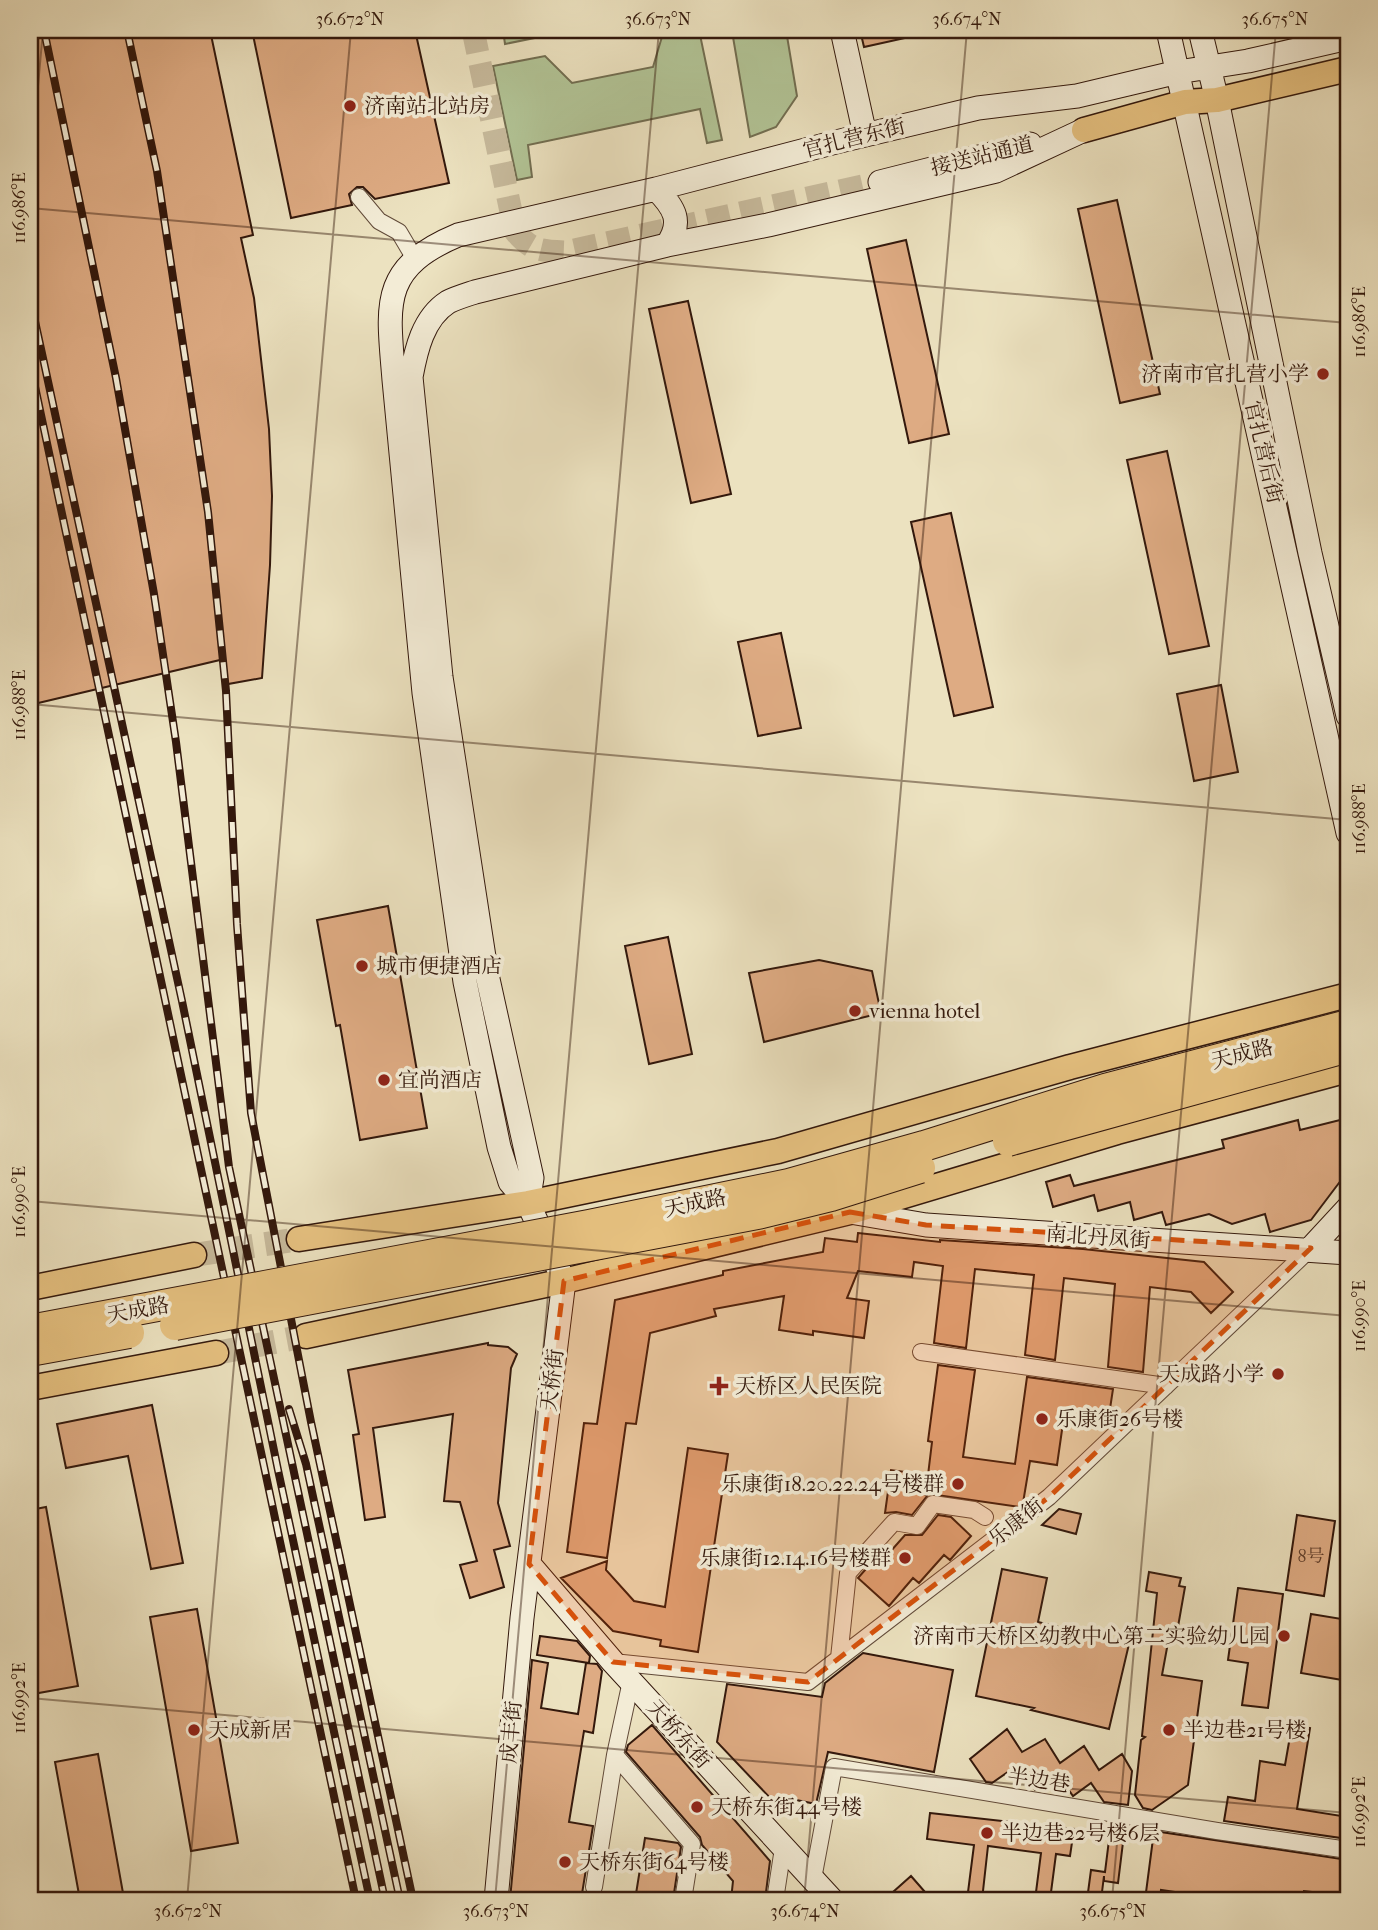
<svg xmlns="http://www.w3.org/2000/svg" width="1378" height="1930" font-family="'IM FELL French Canon','Noto Serif SC',serif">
  <rect width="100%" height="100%" fill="#ece2c0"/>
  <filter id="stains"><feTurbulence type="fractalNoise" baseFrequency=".00286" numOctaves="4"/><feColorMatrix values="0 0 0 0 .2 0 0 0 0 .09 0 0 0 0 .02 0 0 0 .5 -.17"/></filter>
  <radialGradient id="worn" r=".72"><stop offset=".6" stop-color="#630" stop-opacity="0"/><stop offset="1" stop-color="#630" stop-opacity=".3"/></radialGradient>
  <path fill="#b2c496" stroke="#726e51" stroke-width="2" d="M503,30H574L505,44Z
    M664,30H699L722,140L707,143L700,109L528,145L532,177L517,180L493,66L545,56L572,83L653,67Z
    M773,30H786L797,96L776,127L750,137L733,37Z"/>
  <path fill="#deab83" stroke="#33180c" stroke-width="2" d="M30,30H210L253,235L241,238L254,298L269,429L272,496L270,565L262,678L228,684L220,660L34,704L30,683Z
    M252,30H415L449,183L375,199L363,187H357L349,194L352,205L291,218Z
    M860,30H913L914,36L864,47Z
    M1117,200L1160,394L1120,403L1078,209Z
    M906,240L949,434L909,443L867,249Z
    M688,301L731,494L691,503L649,309Z
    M1167,451L1209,646L1169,654L1127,460Z
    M951,513L993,707L954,716L911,522Z
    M781,633L801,728L758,736L738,642Z
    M1221,685L1238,772L1194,781L1177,694Z
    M388,906L427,1128L360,1140L340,1025L336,1026L317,920Z
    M668,937L692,1054L649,1064L625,946Z
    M819,960L872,971L881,1013L764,1042L749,973Z
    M1348,1118V1171L1311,1220L1270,1232L1265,1214L1232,1224L1209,1214L1166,1225L1162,1212L1134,1220L1130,1202L1098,1211L1094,1195L1053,1207L1046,1182L1070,1175L1074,1186L1224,1148L1222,1140L1298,1120L1300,1130Z
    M858,1233L940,1242V1240L1083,1249L1204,1262L1233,1292L1211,1313L1191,1292L1150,1287L1143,1372L1108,1367L1115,1284L1064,1278L1055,1360L1025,1355L1034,1275L975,1269L966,1348L934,1343L943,1266L914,1262L912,1277L858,1271L847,1298L869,1301L864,1338L813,1331V1335L779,1330L784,1296L714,1309L716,1316L650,1333L636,1424L626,1423L607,1558L567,1552L584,1423L597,1424L615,1300L723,1275V1271L823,1252L825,1238L857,1242Z
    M488,1343V1345L508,1347L517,1354L511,1368L498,1503L510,1546L494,1550L504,1587L470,1598L460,1565L477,1561L460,1502L444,1501L453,1414L373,1428L385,1517L365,1520L353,1435L359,1434L348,1370Z
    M938,1365L975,1370L963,1457L1015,1464L1027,1377L1113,1389L1108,1422L1064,1416L1057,1465L1030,1461L1023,1503L1019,1507L923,1493L927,1496L912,1515L896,1512L885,1513L891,1470L928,1475L932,1442L928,1441Z
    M152,1405L183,1563L151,1569L128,1456L66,1468L57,1424Z
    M688,1448L728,1454L698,1652L660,1646L661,1640L613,1631L561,1578L607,1561L606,1570L634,1601L665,1607Z
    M46,1507L78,1686L33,1694L30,1674V1510Z
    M1059,1509L1081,1514L1076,1534L1042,1525Z
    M938,1515L951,1517L971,1536L950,1560L944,1555L919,1583L913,1578L889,1606L858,1578L885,1547L890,1552L905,1535H922Z
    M1297,1515L1335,1521L1324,1596L1286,1590Z
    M1002,1569L1047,1578L1038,1622L1129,1644L1109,1729L1031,1710L1034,1708L976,1696Z
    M1149,1572L1181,1578L1179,1586L1185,1587L1176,1638L1169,1637L1162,1675L1202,1681L1188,1785L1152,1810L1143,1808L1135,1795L1141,1740L1145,1737L1142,1736L1157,1593L1146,1591Z
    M1238,1588L1283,1594L1268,1708L1242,1705L1248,1663L1228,1660Z
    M197,1609L238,1843L191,1851L150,1617Z
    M1311,1614L1348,1620V1681L1301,1673Z
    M540,1636L577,1641L590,1656L589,1663L537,1655Z
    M863,1653L953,1670L934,1772L828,1752L816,1804L796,1800L795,1805L774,1802L717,1742L727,1684L822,1697L825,1683Z
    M532,1660L548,1663L541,1708L578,1714L586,1663L597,1664L602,1671L593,1733L584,1731L569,1822L593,1826L581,1900H510Z
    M652,1725L770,1861L765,1900H731L733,1881L702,1845L700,1837L626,1752L628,1745Z
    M1292,1725L1310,1728L1297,1809L1348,1817V1839L1224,1821L1228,1797L1255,1801L1260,1761L1285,1765Z
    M1007,1729L1022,1752L1045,1739L1060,1763L1084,1746L1099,1770L1122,1754L1132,1771L1128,1805L1104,1802L1091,1783L1073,1796L1058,1775L1035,1790L1018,1765L992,1783L986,1782L970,1759Z
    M98,1754L123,1893L80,1900L55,1762Z
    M930,1813L1074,1829L1070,1856L1056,1854L1050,1900H1035L1041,1853L988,1846L982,1900H967L974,1845L927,1839Z
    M1111,1824L1125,1826L1118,1883L1104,1881V1876L1101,1900H1087L1091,1870L1105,1872Z
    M1154,1831L1348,1860V1896L1304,1891L1303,1900H1188L1189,1894L1161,1890L1160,1900H1145Z
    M645,1838L678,1843L681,1847L673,1900H635Z
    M911,1876L932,1900H884Z"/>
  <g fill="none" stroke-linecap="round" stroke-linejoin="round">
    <path stroke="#c7ba9c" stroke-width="23" stroke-dasharray="23 11" stroke-linecap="butt" d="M473,30L515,231C531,251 541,251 566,252L880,182"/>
    <path stroke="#c7ba9c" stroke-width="24" stroke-dasharray="24 12" stroke-linecap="butt" d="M194,1255L299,1239
      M216,1353L306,1336"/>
    <defs>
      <path id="street" d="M359,197L379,221L399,232L415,259
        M921,1352L1166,1386
        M839,1658L848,1573L894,1522L917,1526L933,1504L974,1510L985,1517
        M613,1662L808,1682L1049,1497L1311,1248
        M631,1681L615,1755L692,1844L683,1900
        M813,1879L834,1767L1217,1831L1348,1850
        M594,1887L615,1755
        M775,1900L783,1848"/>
      <path id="secondary" d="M842,30L865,135
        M1168,30L1348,833
        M1200,30L1217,100L1310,553L1348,716
        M880,182L1030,144
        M656,189C675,208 683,222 667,245
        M528,1203L532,1178L486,970L441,677L411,377C416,350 423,318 448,302C456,298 466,295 475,292L667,245L768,225L996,171L1084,130
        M850,1212L926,1225L1348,1253
        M1311,1248L1348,1208
        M529,1564L613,1662L832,1900
        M496,1900L522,1618L564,1281L528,1203L510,1182L499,1147L465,982L424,693L394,380C388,305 379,268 458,235L656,189L836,142L978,108L1077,96L1178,72L1248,61L1348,38"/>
      <path id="primary" d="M1084,130L1185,102L1217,100L1348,69
        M299,1239L528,1203L778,1151L1070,1067L1348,995
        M30,1288L194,1255
        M306,1336L564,1281L850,1212L1117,1132L1348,1070
        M30,1388L216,1353"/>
    </defs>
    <use href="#street" stroke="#614a39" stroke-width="18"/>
    <use href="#secondary" stroke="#33180c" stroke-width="25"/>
    <use href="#primary" stroke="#33180c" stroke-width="27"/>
    <use href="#street" stroke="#f3ecd6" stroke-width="16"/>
    <use href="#secondary" stroke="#f3ecd6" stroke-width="23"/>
    <use href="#primary" stroke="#e6c180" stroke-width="24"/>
    <defs>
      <path id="rail" d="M44,30L116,378L154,594L176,742L229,1167L385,1900
        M127,30L157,171L208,512L226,691L237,924L251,1113L311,1422L413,1900
        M30,298L182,1001L278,1470L370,1900
        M30,363L356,1900
        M289,1409L306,1464L400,1900"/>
    </defs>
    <use href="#rail" stroke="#33180c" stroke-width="8"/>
    <use href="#rail" stroke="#f3ecd6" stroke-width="5" stroke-dasharray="16" stroke-linecap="butt"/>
    <defs>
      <path id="highway-bridge" d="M1008,1141L1348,1047
        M175,1325L762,1213L831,1196L920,1168
        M30,1330L589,1225L789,1184L924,1146L1105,1089L1348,1025
        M30,1351L129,1333"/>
    </defs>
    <use href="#highway-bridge" stroke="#33180c" stroke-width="32" stroke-linecap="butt"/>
    <use href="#highway-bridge" stroke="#e6c180" stroke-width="30"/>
  </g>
  <path fill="#d6520c" fill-opacity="0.2" stroke="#d6520c" stroke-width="5" stroke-dasharray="14 9" stroke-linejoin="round" d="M850,1212L926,1225L1311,1248L1049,1497L808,1682L613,1662L529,1564L564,1281Z"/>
  <path fill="none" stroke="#33180c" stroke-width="2" stroke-opacity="0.45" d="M30,176L43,30M30,208L1348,323M30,704L1348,820M30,1201L1348,1316M30,1698L1348,1813M187,1900L351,30M495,1900L659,30M804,1900L967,30M1112,1900L1276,30"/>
  <g fill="#8f2418" stroke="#f3ecd6" stroke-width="2.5">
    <circle cx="350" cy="106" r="7"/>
    <circle cx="1323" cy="374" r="7"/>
    <circle cx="362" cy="966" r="7"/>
    <circle cx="855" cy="1011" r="7"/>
    <circle cx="384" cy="1080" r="7"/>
    <circle cx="1278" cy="1374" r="7"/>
    <path d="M715.5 1375.5h7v7h7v7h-7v7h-7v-7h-7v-7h7z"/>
    <circle cx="1042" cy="1419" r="7"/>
    <circle cx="958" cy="1484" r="7"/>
    <circle cx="905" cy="1558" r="7"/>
    <circle cx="1284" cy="1636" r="7"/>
    <circle cx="194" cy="1730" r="7"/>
    <circle cx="1169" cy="1730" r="7"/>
    <circle cx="697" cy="1807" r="7"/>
    <circle cx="987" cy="1833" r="7"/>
    <circle cx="565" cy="1862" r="7"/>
  </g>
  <g text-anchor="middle" stroke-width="7" stroke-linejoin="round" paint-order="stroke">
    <g font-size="18" fill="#5e3d2a">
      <text x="1311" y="1562">8号</text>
    </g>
    <g font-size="21" fill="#33180c" stroke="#f3ecd6" text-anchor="start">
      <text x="364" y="113">济南站北站房</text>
      <text x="1309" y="381" text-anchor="end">济南市官扎营小学</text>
      <text x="376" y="973">城市便捷酒店</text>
      <text x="869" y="1018">vienna hotel</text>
      <text x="398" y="1087">宜尚酒店</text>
      <text x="1264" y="1381" text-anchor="end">天成路小学</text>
      <text x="735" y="1393">天桥区人民医院</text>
      <text x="1056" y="1426">乐康街26号楼</text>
      <text x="944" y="1491" text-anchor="end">乐康街18.20.22.24号楼群</text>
      <text x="891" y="1565" text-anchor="end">乐康街12.14.16号楼群</text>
      <text x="1270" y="1643" text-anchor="end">济南市天桥区幼教中心第二实验幼儿园</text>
      <text x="208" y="1737">天成新居</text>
      <text x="1183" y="1737">半边巷21号楼</text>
      <text x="711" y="1814">天桥东街44号楼</text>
      <text x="1001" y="1840">半边巷22号楼6层</text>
      <text x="579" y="1869">天桥东街64号楼</text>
    </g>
    <g font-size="21" fill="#33180c" stroke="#f3ecd6">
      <text transform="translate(854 138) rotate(-14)" y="7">官扎营东街</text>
      <text transform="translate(982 156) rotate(-14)" y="7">接送站通道</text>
      <text transform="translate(1264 452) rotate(77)" y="7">官扎营后街</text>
      <text transform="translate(1242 1054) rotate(-14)" y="7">天成路</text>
      <text transform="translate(695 1203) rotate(-12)" y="7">天成路</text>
      <text transform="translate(1098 1237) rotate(4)" y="7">南北丹凤街</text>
      <text transform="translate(138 1310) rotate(-10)" y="7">天成路</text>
      <text transform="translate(552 1380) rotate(-83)" y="7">天桥街</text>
      <text transform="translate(1016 1522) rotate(-38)" y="7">乐康街</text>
      <text transform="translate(511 1732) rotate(-85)" y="7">成丰街</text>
      <text transform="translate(679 1734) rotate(48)" y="7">天桥东街</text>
      <text transform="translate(1039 1780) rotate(9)" y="7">半边巷</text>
    </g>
  </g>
  <rect width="1378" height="1930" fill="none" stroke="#ece2c0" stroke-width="77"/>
  <rect x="38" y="38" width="1302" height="1854" fill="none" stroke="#33180c" stroke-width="2.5"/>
  <g font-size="18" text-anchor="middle" fill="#33180c">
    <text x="350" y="25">36.672°N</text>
    <text x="658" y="25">36.673°N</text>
    <text x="967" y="25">36.674°N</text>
    <text x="1275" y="25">36.675°N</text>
    <text transform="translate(19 208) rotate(-90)" y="6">116.986°E</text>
    <text transform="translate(1359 322) rotate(-90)" y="6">116.986°E</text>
    <text transform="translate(19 705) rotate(-90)" y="6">116.988°E</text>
    <text transform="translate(1359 819) rotate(-90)" y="6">116.988°E</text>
    <text transform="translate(19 1202) rotate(-90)" y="6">116.990°E</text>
    <text transform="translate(1359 1316) rotate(-90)" y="6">116.990°E</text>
    <text transform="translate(19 1698) rotate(-90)" y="6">116.992°E</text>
    <text transform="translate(1359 1812) rotate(-90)" y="6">116.992°E</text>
    <text x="188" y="1917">36.672°N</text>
    <text x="496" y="1917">36.673°N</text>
    <text x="805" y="1917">36.674°N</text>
    <text x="1113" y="1917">36.675°N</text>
  </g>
  <rect width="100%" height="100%" filter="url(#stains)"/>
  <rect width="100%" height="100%" fill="url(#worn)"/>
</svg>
